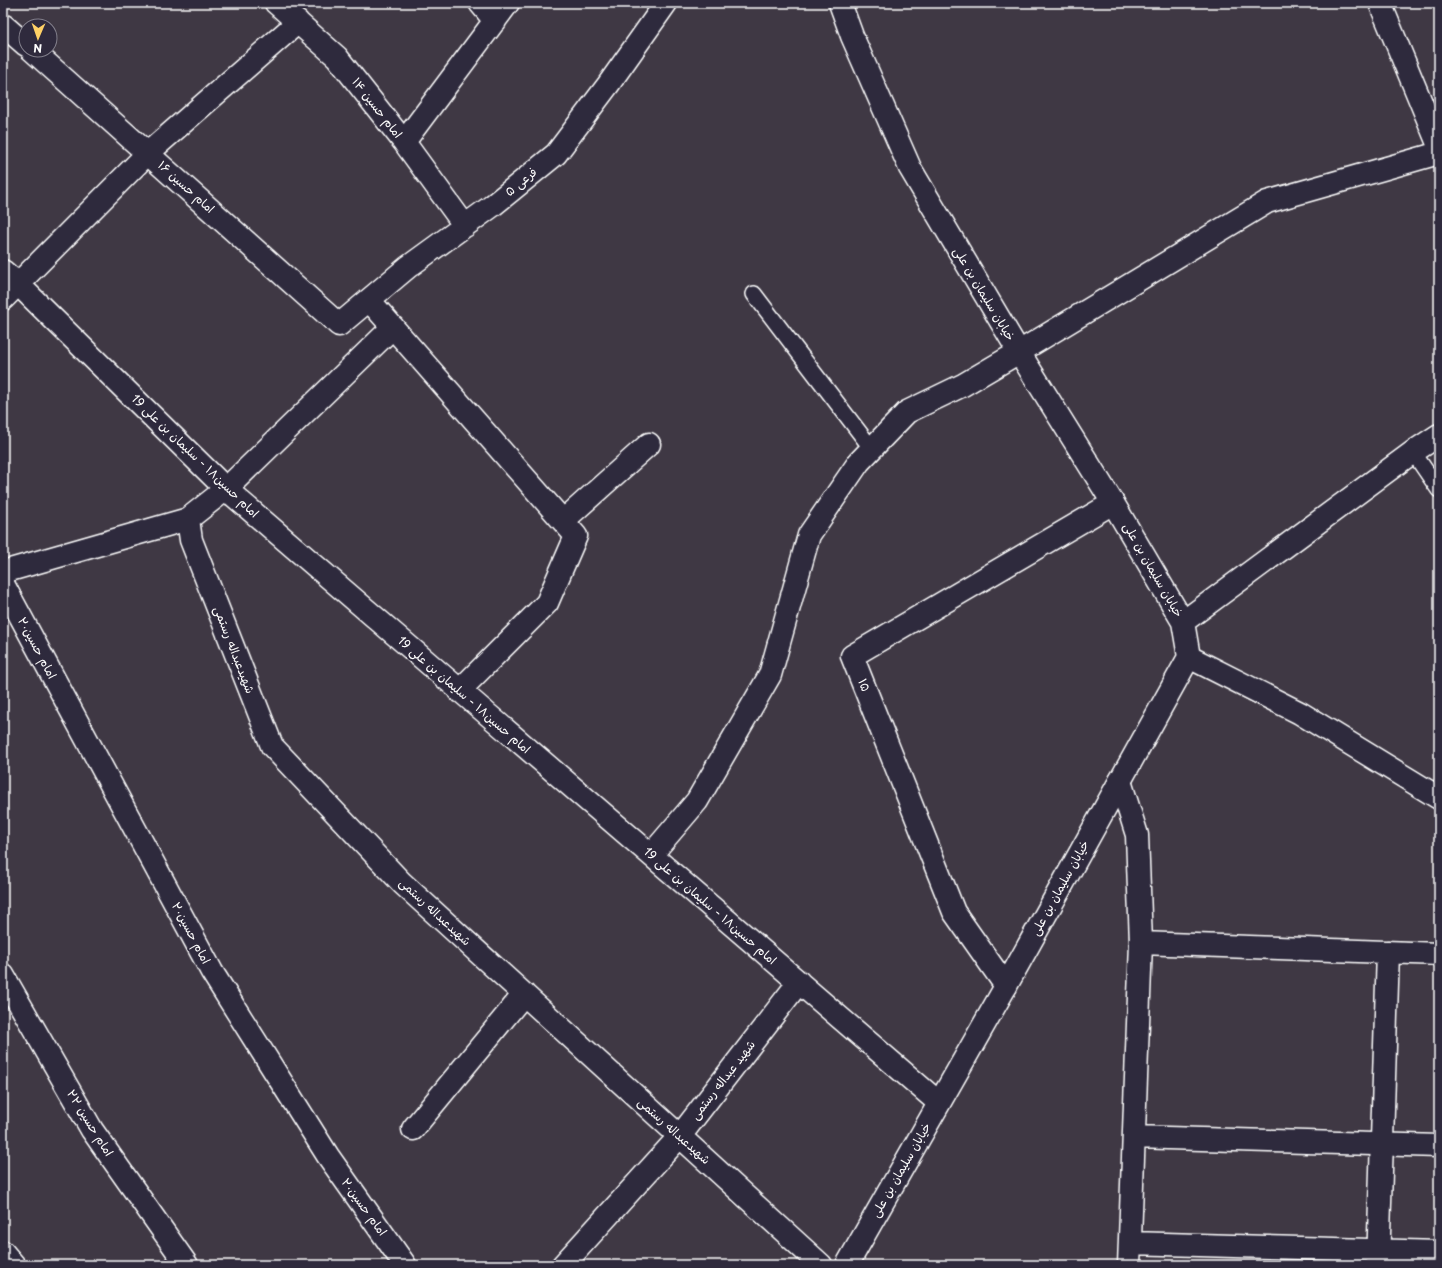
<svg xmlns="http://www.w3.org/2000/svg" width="1442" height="1268" font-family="'Playpen Sans','Playpen Sans Arabic',sans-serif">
  <rect width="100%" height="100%" fill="#3f3844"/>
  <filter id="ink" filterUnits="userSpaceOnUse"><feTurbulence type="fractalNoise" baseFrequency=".025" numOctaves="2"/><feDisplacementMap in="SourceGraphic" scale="8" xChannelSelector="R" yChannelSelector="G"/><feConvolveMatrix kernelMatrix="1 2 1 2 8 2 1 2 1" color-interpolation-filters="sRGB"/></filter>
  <g filter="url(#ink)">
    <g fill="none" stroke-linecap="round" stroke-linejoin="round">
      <defs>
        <path id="service" d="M754,294L872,449
          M1413,452L1439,490"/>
        <path id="minor" d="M276,3L337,57L404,142L465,226
          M480,3L495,21
          M1380,3L1439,146
          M3,25L26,45
          M32,50L339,325L408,267L492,206L556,154L608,85L666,3
          M404,142L508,3
          M3,271L18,284L226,489L939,1103
          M3,299L148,153L298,22
          M369,300L576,536L547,603L459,691
          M393,327L226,489L188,519L191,540L272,746L402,883L821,1265
          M563,521L649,444
          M3,572L188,519
          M3,584L212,972L328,1156L405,1265
          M1189,657L1300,713L1439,798
          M1120,781L1137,835L1141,943L1129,1265
          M651,855L697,801L770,675L809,535L859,462L907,412L963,385L1019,352
          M1141,943L1439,954
          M3,975L92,1130L187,1265
          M1006,986L954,912L852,656L1113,503
          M413,1129L524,994
          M1134,1137L1439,1146
          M1130,1243L1439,1252
          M3,1252L14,1265
          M563,1265L680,1136L799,982
          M1378,1265L1388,952"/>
        <path id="tertiary" d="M840,3L852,36L910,168L1019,352L1113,503L1183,622L1189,657L1006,986L847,1265
          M1019,352L1267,202L1439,153
          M1183,622L1413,452L1439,435"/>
      </defs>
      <use href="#service" stroke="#fff" stroke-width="18"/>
      <use href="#minor" stroke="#fff" stroke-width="25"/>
      <use href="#tertiary" stroke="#fff" stroke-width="25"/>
      <use href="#service" stroke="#2f2a3d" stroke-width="15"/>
      <use href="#minor" stroke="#2f2a3d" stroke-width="22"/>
      <use href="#tertiary" stroke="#2f2a3d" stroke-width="22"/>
    </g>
  </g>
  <g text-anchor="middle" stroke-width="4" stroke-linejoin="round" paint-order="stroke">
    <g font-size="12" fill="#fff" stroke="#2f2a3d">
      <text transform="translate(377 108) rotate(52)" y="4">امام حسین ۱۴</text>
      <text transform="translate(521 182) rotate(-39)" y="4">فرعی ۵</text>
      <text transform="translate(186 187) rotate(42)" y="4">امام حسین ۱۶</text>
      <text transform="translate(984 294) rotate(59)" y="4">خیابان سلیمان بن علی</text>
      <text transform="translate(195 456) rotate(44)" y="4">امام حسین۱۸ - سلیمان بن علی 19</text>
      <text transform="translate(1153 570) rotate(60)" y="4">خیابان سلیمان بن علی</text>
      <text transform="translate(37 648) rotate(62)" y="4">امام حسین۲۰</text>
      <text transform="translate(234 650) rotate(69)" y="4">شهیدعبداله رستمی</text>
      <text transform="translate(864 685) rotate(68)" y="4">۱۵</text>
      <text transform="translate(464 695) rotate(41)" y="4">امام حسین۱۸ - سلیمان بن علی 19</text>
      <text transform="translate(1060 888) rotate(-61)" y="4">خیابان سلیمان بن علی</text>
      <text transform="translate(710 906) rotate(41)" y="4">امام حسین۱۸ - سلیمان بن علی 19</text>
      <text transform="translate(435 912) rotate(43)" y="4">شهیدعبداله رستمی</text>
      <text transform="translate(191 933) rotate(62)" y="4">امام حسین۲۰</text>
      <text transform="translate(723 1080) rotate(-52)" y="4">شهید عبداله رستمی</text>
      <text transform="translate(90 1123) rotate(58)" y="4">امام حسین ۲۲</text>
      <text transform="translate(674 1131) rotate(42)" y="4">شهیدعبداله رستمی</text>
      <text transform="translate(901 1170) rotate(-60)" y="4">خیابان سلیمان بن علی</text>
      <text transform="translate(364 1207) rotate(54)" y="4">امام حسین۲۰</text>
    </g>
  </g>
  <rect width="1442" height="1268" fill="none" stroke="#2f2a3d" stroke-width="16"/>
  <rect x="8" y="8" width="1426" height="1252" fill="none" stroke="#fff" stroke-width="1.5" filter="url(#ink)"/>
  <g transform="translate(38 38) rotate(182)"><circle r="19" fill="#2f2a3d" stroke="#827f8b"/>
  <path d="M0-3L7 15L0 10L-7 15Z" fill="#ffd166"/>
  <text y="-6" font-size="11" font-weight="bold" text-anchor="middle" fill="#ffffff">N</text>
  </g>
</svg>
